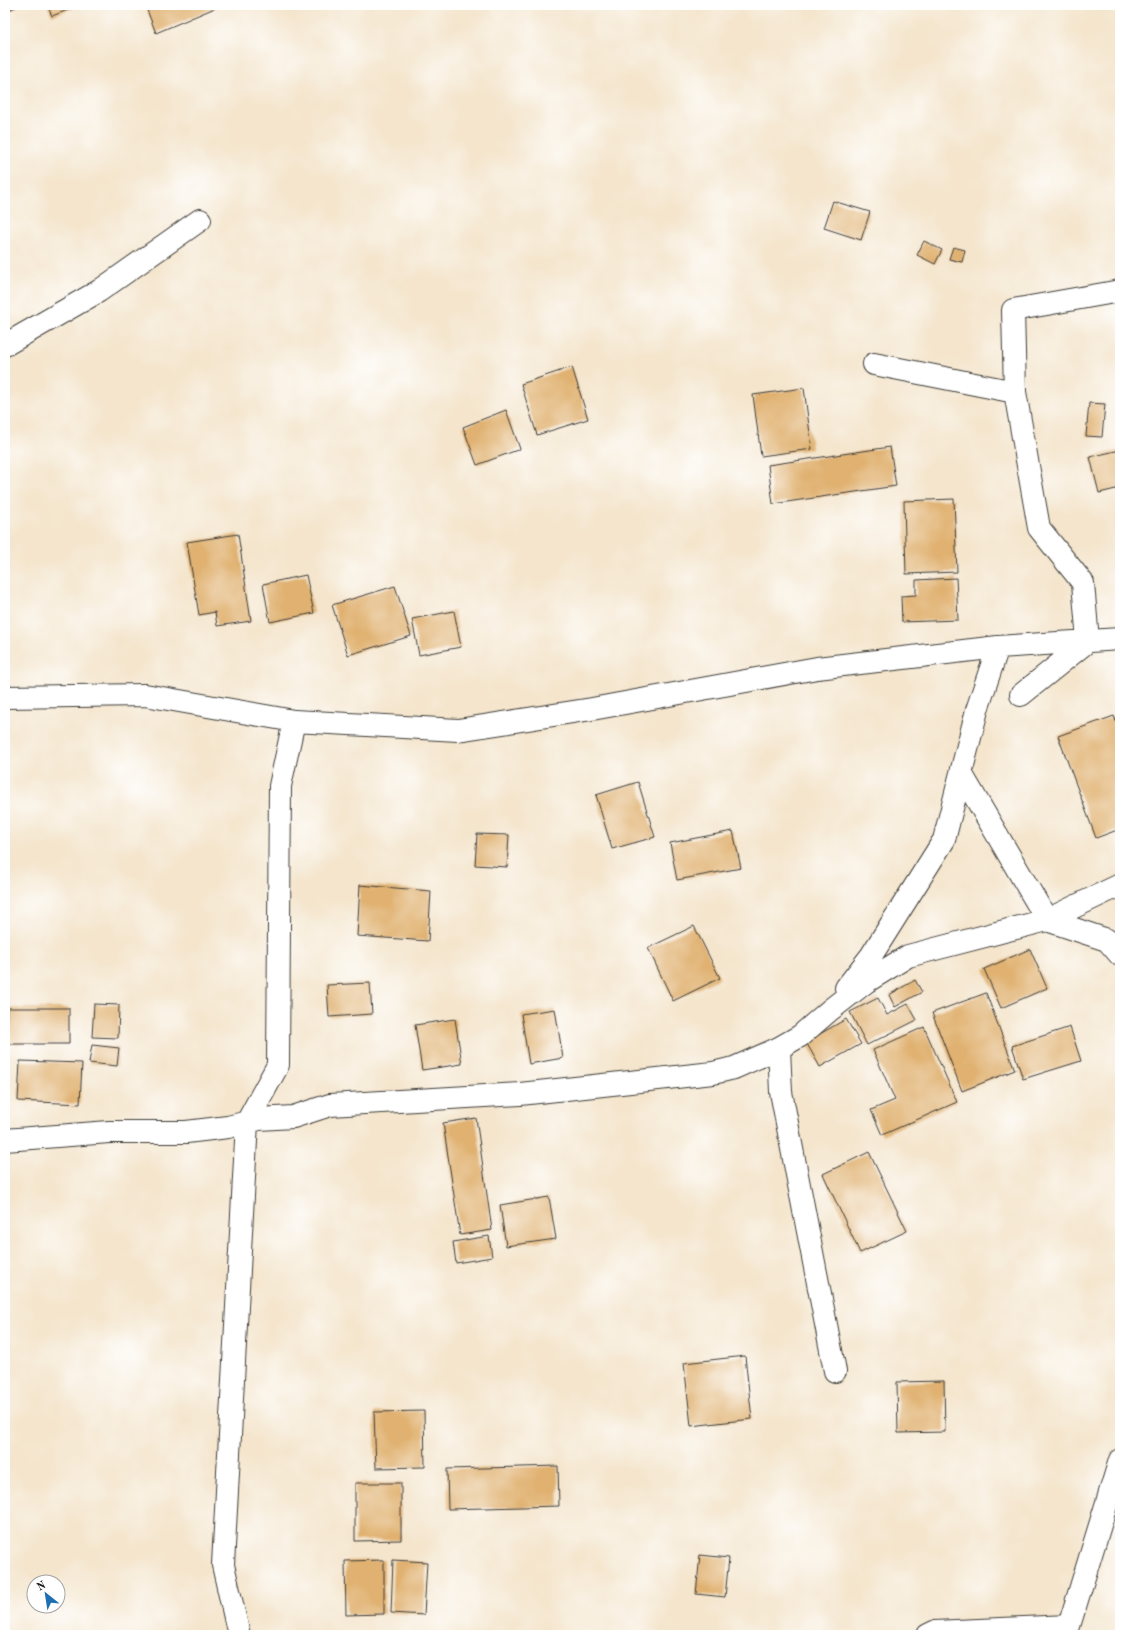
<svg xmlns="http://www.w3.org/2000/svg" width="1125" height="1640" font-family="'Old Standard TT',serif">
  <rect width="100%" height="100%" fill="#fff"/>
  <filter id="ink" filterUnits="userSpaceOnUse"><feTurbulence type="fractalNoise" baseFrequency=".025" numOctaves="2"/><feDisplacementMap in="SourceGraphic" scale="8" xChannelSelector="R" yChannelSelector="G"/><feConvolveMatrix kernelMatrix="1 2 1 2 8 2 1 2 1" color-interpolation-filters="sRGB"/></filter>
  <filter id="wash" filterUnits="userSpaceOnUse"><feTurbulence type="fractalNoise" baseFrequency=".012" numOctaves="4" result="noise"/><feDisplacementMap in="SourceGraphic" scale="16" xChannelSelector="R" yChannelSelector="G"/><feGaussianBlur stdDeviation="0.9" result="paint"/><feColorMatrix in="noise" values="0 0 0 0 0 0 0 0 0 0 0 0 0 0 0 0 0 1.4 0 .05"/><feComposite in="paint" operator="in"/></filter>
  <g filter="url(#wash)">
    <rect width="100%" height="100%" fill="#f4e5cc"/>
    <g id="blocks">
      <path fill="#e0b170" d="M5,5H20L5,12Z
        M47,5H81L52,16Z
        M145,5H222L156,33Z
        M833,201L870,212L861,240L824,228Z
        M924,241L942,250L935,264L917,255Z
        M953,247L965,250L962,262L949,259Z
        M572,367L588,419L537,435L521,384Z
        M804,388L812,449L761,456L753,395Z
        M1089,403L1105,404L1102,437L1086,436Z
        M506,410L520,449L477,465L463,427Z
        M890,447L896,486L773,504L768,465Z
        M1120,450V488L1099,493L1090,457Z
        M954,499L957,572L906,574L904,501Z
        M238,534L251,621L217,626L215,612L199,615L187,542Z
        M306,575L314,613L270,622L263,584Z
        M956,578L958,620L902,622L901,596L916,595V580Z
        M395,586L411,636L348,655L332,605Z
        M454,611L461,647L419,655L412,619Z
        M1114,716L1120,732V829L1096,838L1058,736Z
        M638,782L655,837L612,849L596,795Z
        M733,831L741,868L677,880L670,843Z
        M477,834L509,835L507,867L475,865Z
        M360,885L431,891L428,941L357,936Z
        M694,926L720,978L673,1001L648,948Z
        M1030,949L1047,988L1001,1008L984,969Z
        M915,980L922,992L895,1007L889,995Z
        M370,983L372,1014L329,1017L327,985Z
        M986,993L1015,1070L962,1091L932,1013Z
        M878,998L887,1015L908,1004L917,1020L867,1045L850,1012Z
        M94,1004L119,1005L118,1038L92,1037Z
        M7,1008H69V1044H6Z
        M555,1009L563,1058L529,1064L521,1014Z
        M455,1019L462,1064L422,1070L415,1025Z
        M846,1019L861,1044L820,1067L806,1042Z
        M924,1027L957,1102L882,1135L871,1110L895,1100L873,1050Z
        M1070,1027L1081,1061L1023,1079L1012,1046Z
        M92,1045L119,1048L117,1066L89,1063Z
        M20,1061L82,1063L80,1104L18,1101Z
        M476,1118L492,1230L460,1235L443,1123Z
        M869,1152L907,1231L860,1253L823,1174Z
        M549,1197L556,1239L506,1246L500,1205Z
        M489,1236L492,1257L456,1263L453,1242Z
        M745,1356L752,1419L691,1426L684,1363Z
        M944,1381L945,1432L898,1433L897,1382Z
        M424,1411L425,1467L376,1468L374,1412Z
        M558,1466L559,1506L448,1509L447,1469Z
        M355,1483H401V1540L355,1541Z
        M700,1555L729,1558L725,1597L696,1594Z
        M384,1560V1614L346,1615L345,1561Z
        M393,1560L427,1562L424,1615L391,1613Z"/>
    </g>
  </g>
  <g filter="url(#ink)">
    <use href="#blocks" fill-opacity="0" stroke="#3c3a36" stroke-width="1"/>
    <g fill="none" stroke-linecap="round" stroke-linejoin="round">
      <defs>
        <path id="street" d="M5,345L99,291L200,220
          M874,364L1015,392L1039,528L1083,583L1088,641L1021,695
          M1015,392L1013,310L1120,291
          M5,697L145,695L294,721L458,730L592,709L817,668L998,647L1120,639
          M961,773L1047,920L1107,940L1120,955
          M846,988L871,956L944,840L977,710L998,647
          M779,1048L781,1092L835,1371
          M5,1140L109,1132H186L228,1127L259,1119L293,1117L330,1105L520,1094L713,1073L734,1068L779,1048L800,1036L830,1010L866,982L908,956L1047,920L1120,885
          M239,1635L223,1565L247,1122L278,1065L280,786L294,721
          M928,1635L934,1632L1069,1626L1120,1460"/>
      </defs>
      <use href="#street" stroke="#3c3a36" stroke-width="24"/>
      <use href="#street" stroke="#fff" stroke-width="22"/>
    </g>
  </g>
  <rect width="1125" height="1640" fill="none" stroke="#fff" stroke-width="20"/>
  <g transform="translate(46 1594) rotate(330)"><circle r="19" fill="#ffffff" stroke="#a4a4a4"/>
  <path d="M0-3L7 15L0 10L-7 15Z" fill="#1f6fb2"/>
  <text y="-6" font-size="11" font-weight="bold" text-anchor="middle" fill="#1c1c1c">N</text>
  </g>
</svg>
